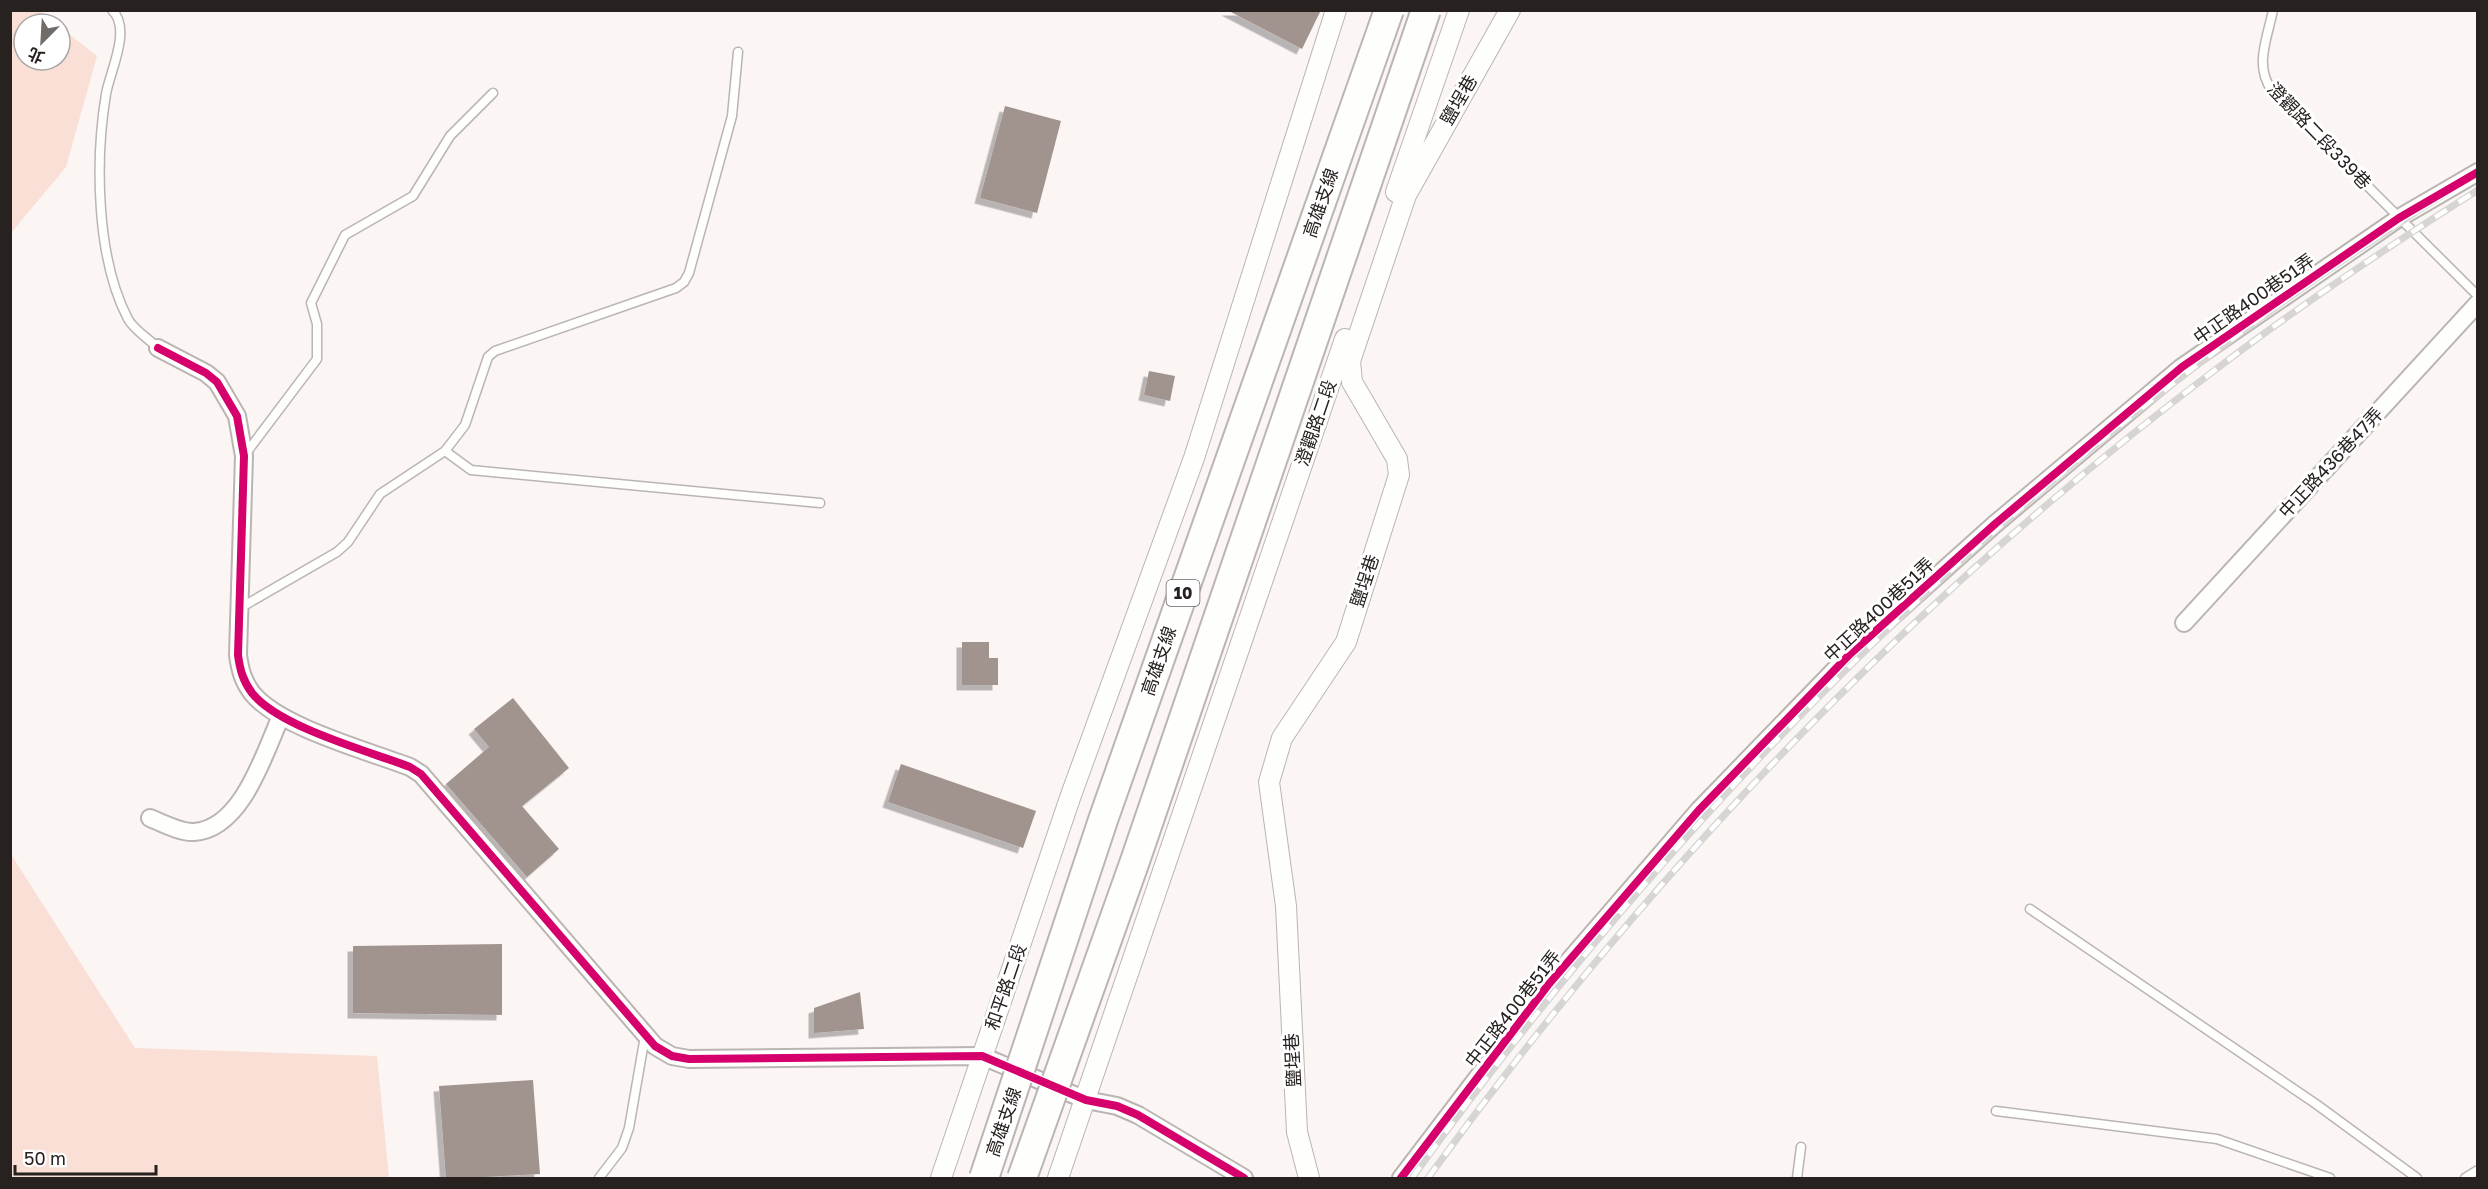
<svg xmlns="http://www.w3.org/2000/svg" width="2488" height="1189" font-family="'Golos Text','Noto Sans TC',sans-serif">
  <defs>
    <filter id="shadow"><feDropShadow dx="-5.5" dy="5.5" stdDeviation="0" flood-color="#0004"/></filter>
  </defs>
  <rect width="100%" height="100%" fill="#fbf5f4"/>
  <path fill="#f9dfd5" d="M11,10L39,11L56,24H24V60H60V27L97,56L66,167L11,233Z
    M10,853L135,1048L377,1056L389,1178H11Z"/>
  <path fill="#a1948f" filter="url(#shadow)" d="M1227,10H1321L1302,49Z
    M1005,106L1061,121L1037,213L980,198Z
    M1149,371L1175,376L1170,401L1144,395Z
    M962,642H989V658H998V685H962Z
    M513,698L569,768L522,806L559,849L527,877L446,784L489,747L474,729Z
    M901,764L1036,811L1023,848L888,802Z
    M502,944V1015L353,1013V946Z
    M860,992L864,1029L814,1033V1008Z
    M533,1080L540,1174L446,1179L439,1086Z"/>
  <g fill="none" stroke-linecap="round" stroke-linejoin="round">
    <defs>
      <path id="service" d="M112,10C132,29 110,71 106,94C95,160 96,258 128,319C134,330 149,339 158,348
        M2273,10C2267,40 2254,65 2272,91L2478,296
        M445,451L471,470L820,503
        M244,456L317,359V324L311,303L345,235L413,196L450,136L493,93
        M240,608L337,552L348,542L380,494L445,451L465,425L488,357L495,351L676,288L684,282L689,273L732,116L738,52
        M2030,909L2316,1104L2417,1178
        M1996,1111L2217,1139L2330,1178
        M599,1178L622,1148L629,1128L645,1036
        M1797,1178L1801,1147
        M2465,1178L2478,1170"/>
      <path id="minor" d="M158,348L206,373L217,382L237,416L244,456L238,655C240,670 243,681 252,693C279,727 368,751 410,767L421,774L655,1046L672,1056L689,1059L982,1056L1086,1100L1117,1106L1138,1115L1244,1178
        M2184,623L2478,303
        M150,818C162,823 181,833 194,832C242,829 264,754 281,716
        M1401,1178L1548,985L1699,810L1850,654L1995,524L2182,367L2399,218L2478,172"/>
      <path id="tertiary" d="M1396,192L1459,10
        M941,1178L1071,795L1194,458L1336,10
        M1058,1178L1345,339
        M1309,1178L1297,1132L1286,906L1269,782L1282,738L1346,642L1399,475L1397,459L1352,382L1350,361L1406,195L1510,10"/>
    </defs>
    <use href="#service" stroke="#bab5b3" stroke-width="11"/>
    <use href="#minor" stroke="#bab5b3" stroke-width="20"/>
    <use href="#tertiary" stroke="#bab5b3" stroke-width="22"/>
    <use href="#service" stroke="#fefefd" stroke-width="8"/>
    <use href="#minor" stroke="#fefefd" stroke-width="16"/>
    <use href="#tertiary" stroke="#fefefd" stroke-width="20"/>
    <defs>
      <path id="rail" d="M1412,1178C1702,777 2054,433 2478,173
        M1428,1178C1651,870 1914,596 2219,367C2302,304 2389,246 2478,190"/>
    </defs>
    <use href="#rail" stroke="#d6d5d4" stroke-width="7"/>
    <use href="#rail" stroke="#fff" stroke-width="4.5" stroke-dasharray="14" stroke-linecap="butt"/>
    <defs>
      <path id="motorway-bridge" d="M984,1178L1103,820L1389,10
        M1022,1178L1135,861L1426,10"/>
    </defs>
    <use href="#motorway-bridge" stroke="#bab5b3" stroke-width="32" stroke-linecap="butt"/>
    <use href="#motorway-bridge" stroke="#fefefd" stroke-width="28"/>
    <defs>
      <path id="cycleway" d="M158,348L206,373L217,382L237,416L244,456L238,655C240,670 243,681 252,693C279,727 368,751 410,767L421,774L655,1046L672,1056L689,1059L982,1056L1086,1100L1117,1106L1138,1115L1244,1178
        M1401,1178L1548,985L1699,810L1850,654L1995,524L2182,367L2399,218L2478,172"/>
    </defs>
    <use href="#cycleway" stroke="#fff" stroke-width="11"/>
    <use href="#cycleway" stroke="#d6006c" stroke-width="8"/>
  </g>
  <g text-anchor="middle" stroke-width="6" stroke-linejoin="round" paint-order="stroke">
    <rect fill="#fff" stroke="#686462" stroke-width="1.5" x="1166.5" y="580" width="33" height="26" rx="4.5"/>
    <g font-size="16" font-weight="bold" fill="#27211f">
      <text x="1183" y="599">10</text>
    </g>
    <g font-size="18" fill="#27211f" stroke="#fff">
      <text transform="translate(1459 100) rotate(-60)" y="6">鹽埕巷</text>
      <text transform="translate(2319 136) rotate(46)" y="6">澄觀路二段339巷</text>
      <text transform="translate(1321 203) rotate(-71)" y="6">高雄支線</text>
      <text transform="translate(2254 299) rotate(-35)" y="6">中正路400巷51弄</text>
      <text transform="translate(1316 423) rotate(-71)" y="6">澄觀路二段</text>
      <text transform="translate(2331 463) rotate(-47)" y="6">中正路436巷47弄</text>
      <text transform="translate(1365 581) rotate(-72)" y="6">鹽埕巷</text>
      <text transform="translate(1879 610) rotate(-43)" y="6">中正路400巷51弄</text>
      <text transform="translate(1159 661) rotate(-71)" y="6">高雄支線</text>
      <text transform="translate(1006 987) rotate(-71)" y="6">和平路二段</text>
      <text transform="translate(1513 1009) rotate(-52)" y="6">中正路400巷51弄</text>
      <text transform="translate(1293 1060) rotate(-93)" y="6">鹽埕巷</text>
      <text transform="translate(1004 1122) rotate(-71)" y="6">高雄支線</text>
    </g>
  </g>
  <rect width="2488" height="1189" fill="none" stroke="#27211f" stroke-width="24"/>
  <g transform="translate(42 42) rotate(204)"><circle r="28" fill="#ffffff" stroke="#a9a6a5" stroke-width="1.5"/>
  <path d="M0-4.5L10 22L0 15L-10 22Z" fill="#716b6a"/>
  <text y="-9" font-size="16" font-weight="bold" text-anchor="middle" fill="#27211f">北</text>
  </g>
  <path d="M15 1165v9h141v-9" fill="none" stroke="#27211f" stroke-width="3"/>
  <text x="24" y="1165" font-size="18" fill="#27211f" stroke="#ffffff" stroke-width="4.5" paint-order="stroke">50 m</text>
</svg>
